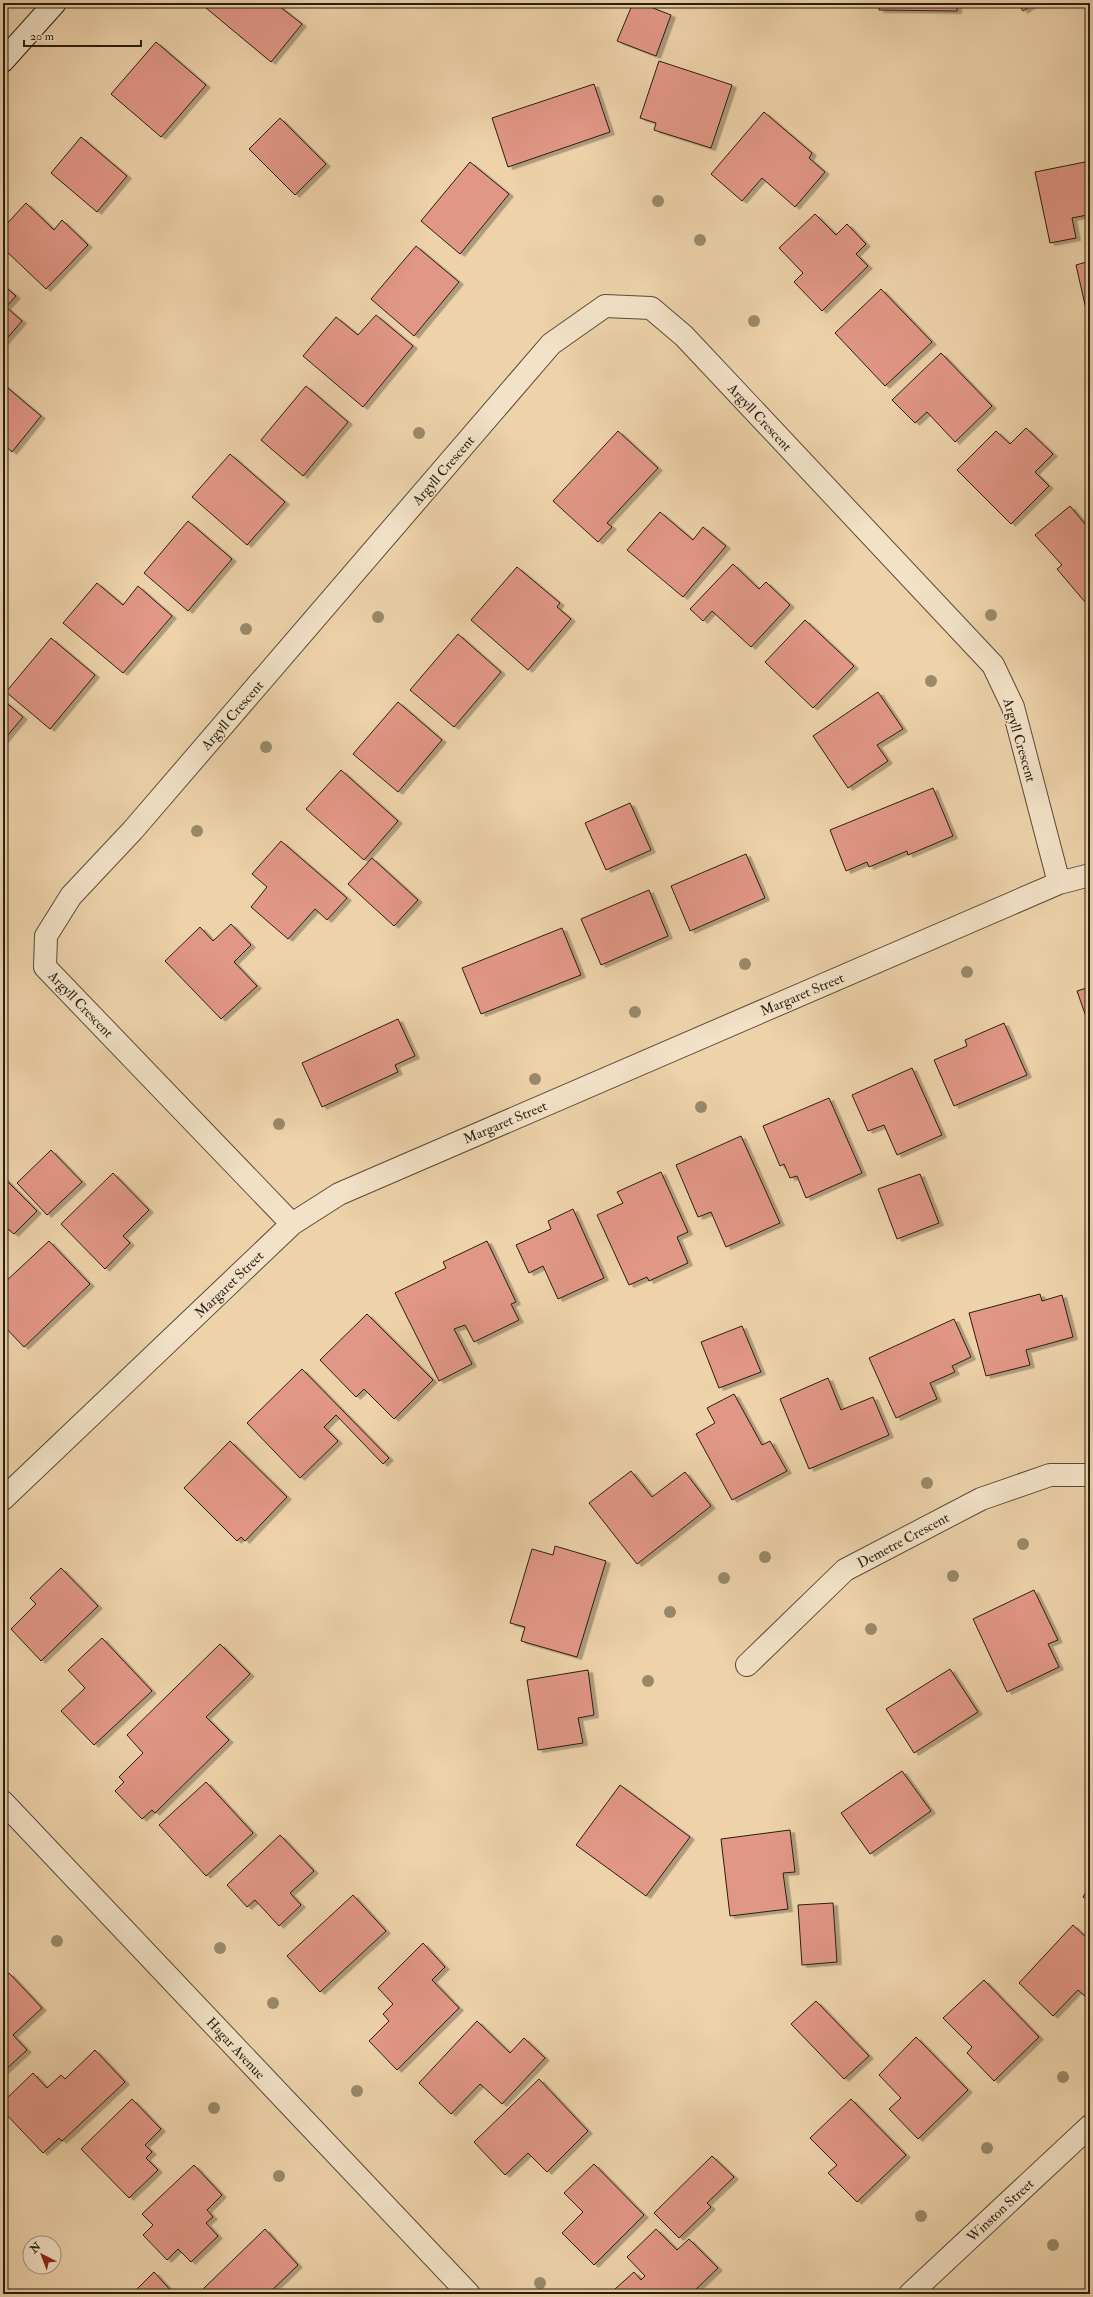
<svg xmlns="http://www.w3.org/2000/svg" width="1093" height="2297" font-family="'IM FELL Double Pica',serif">
  <defs>
    <filter id="shadow"><feDropShadow dx="4.5" dy="2.5" stdDeviation="0" flood-color="#0004"/></filter>
  </defs>
  <rect width="100%" height="100%" fill="#edd2aa"/>
  <filter id="stains"><feTurbulence type="fractalNoise" baseFrequency=".005" numOctaves="4"/><feColorMatrix values="0 0 0 0 .2 0 0 0 0 .09 0 0 0 0 .02 0 0 0 .5 -.17"/></filter>
  <radialGradient id="worn" r=".72"><stop offset=".6" stop-color="#630" stop-opacity="0"/><stop offset="1" stop-color="#630" stop-opacity=".3"/></radialGradient>
  <path fill="#e19786" stroke="#291e10" filter="url(#shadow)" d="M200,3H281L279,6L302,24L271,62Z
    M633,3H640L671,15L656,56L617,41Z
    M879,3H957V11L879,10Z
    M1018,3H1035L1023,11Z
    M156,42L206,85L161,137L111,94Z
    M659,61L732,85L711,148L654,130L656,123L640,118Z
    M594,84L610,132L508,167L492,118Z
    M764,112L812,153L809,158L825,172L795,207L762,178L742,201L711,174Z
    M280,118L326,164L295,195L249,149Z
    M81,137L127,176L97,212L51,173Z
    M1090,161V227L1087,215L1072,218L1076,238L1050,243L1035,172Z
    M470,162L509,194L460,254L421,221Z
    M26,203L54,230L62,220L88,245L46,289L3,248V228Z
    M815,214L836,235L847,224L866,244L856,254L868,266L822,311L794,282L803,273L779,248Z
    M416,246L459,282L414,336L371,299Z
    M1090,261V318H1088L1076,265Z
    M3,285L16,296L6,307L22,321L3,343Z
    M881,289L932,342L885,386L835,333Z
    M376,315L413,346L363,407L303,356L336,317L358,335Z
    M941,353L992,406L955,442L927,412L915,423L892,400Z
    M3,384L41,416L12,452L3,444Z
    M306,386L348,422L303,476L261,440Z
    M1026,428L1053,454L1035,472L1049,486L1011,524L957,470L996,431L1010,444Z
    M618,431L658,468L607,523L612,527L598,542L553,501Z
    M230,454L285,502L247,545L192,497Z
    M1070,506L1090,530V598L1085,602L1057,569L1062,565L1035,535Z
    M660,512L693,540L703,527L726,546L683,597L627,550Z
    M188,521L232,559L188,611L144,573Z
    M733,564L759,589L766,582L790,605L751,647L712,611L703,621L690,609Z
    M517,567L560,603L557,607L571,619L528,670L471,620Z
    M97,583L123,605L138,586L172,616L123,673L63,623Z
    M805,620L854,666L813,708L765,662Z
    M458,634L501,672L454,727L410,690Z
    M51,638L95,675L50,729L6,692Z
    M878,692L903,729L877,745L888,761L848,788L813,736Z
    M3,700L23,717L3,741Z
    M398,702L442,740L398,792L353,754Z
    M341,770L398,821L364,860L306,809Z
    M933,788L953,836L908,855L907,851L869,867L867,862L846,871L830,830Z
    M630,803L651,850L606,870L585,823Z
    M281,841L347,898L327,920L315,909L288,939L251,907L267,887L252,874Z
    M746,854L765,898L690,931L671,886Z
    M372,858L418,900L394,926L348,884Z
    M649,890L668,936L601,965L581,919Z
    M231,924L251,945L234,962L257,986L221,1019L165,961L200,927L213,941Z
    M562,928L581,975L481,1014L462,968Z
    M1090,987V1028L1077,991Z
    M398,1019L415,1056L395,1065L398,1072L322,1107L302,1063Z
    M1004,1023L1027,1075L954,1106L934,1060L967,1046L965,1040Z
    M912,1068L942,1135L897,1155L884,1125L868,1131L852,1095Z
    M829,1098L862,1173L806,1198L797,1176L790,1178L784,1164L780,1166L763,1126Z
    M741,1136L780,1223L726,1247L711,1212L698,1217L676,1165Z
    M51,1150L82,1182L47,1215L17,1183Z
    M661,1172L688,1232L677,1237L688,1263L649,1281L647,1277L629,1285L597,1215L623,1203L617,1192Z
    M113,1173L149,1210L123,1236L130,1243L105,1269L61,1224Z
    M920,1174L939,1223L897,1239L878,1189Z
    M3,1177L37,1211L14,1234L3,1225Z
    M573,1209L604,1278L558,1299L543,1266L529,1273L516,1245L551,1229L548,1221Z
    M49,1241L90,1284L24,1347L3,1325V1284Z
    M487,1241L516,1302L511,1304L519,1320L474,1342L465,1325L454,1329L472,1364L439,1381L395,1293L446,1268L443,1262Z
    M1040,1294L1042,1301L1062,1295L1073,1337L1026,1350L1030,1365L986,1376L969,1313Z
    M367,1314L433,1380L394,1419L364,1389L356,1397L320,1360Z
    M954,1319L971,1357L952,1366L955,1372L930,1383L937,1399L896,1418L869,1358Z
    M742,1326L761,1372L719,1388L701,1342Z
    M302,1369L389,1458L383,1464L336,1415L324,1427L338,1441L300,1478L247,1423Z
    M828,1378L841,1410L873,1397L889,1435L809,1469L780,1399Z
    M734,1394L762,1445L770,1441L787,1471L732,1500L696,1434L715,1423L707,1408Z
    M230,1441L287,1497L245,1541L241,1537L237,1541L184,1488Z
    M631,1471L652,1497L685,1472L711,1506L637,1564L589,1503Z
    M555,1546L606,1561L577,1657L521,1641L525,1627L510,1623L532,1549L553,1555Z
    M61,1568L98,1606L41,1661L11,1629L36,1604L30,1598Z
    M1034,1590L1058,1640L1048,1644L1059,1667L1007,1692L973,1619Z
    M102,1638L152,1691L94,1745L61,1711L85,1688L68,1670Z
    M220,1644L250,1674L206,1717L229,1740L155,1813L152,1810L142,1819L115,1791L124,1782L119,1777L143,1753L127,1735Z
    M950,1669L978,1712L914,1753L886,1709Z
    M588,1670L594,1715L578,1718L583,1743L538,1750L527,1680Z
    M902,1771L931,1811L870,1854L841,1813Z
    M206,1782L253,1833L206,1876L159,1825Z
    M620,1785L690,1837L646,1896L576,1845Z
    M790,1830L795,1872L783,1873L788,1909L730,1916L721,1839Z
    M280,1835L314,1871L290,1893L301,1905L279,1926L255,1900L247,1907L227,1885Z
    M1090,1885V1901L1083,1897Z
    M353,1895L386,1931L320,1992L287,1956Z
    M833,1903L837,1962L802,1965L798,1905Z
    M1073,1925L1090,1941V1994L1087,1998L1078,1990L1053,2016L1019,1983Z
    M423,1943L445,1967L432,1980L459,2008L397,2070L369,2041L389,2021L383,2014L393,2004L378,1988Z
    M9,1973L42,2008L13,2035L27,2050L3,2072V1978Z
    M984,1980L1039,2037L994,2081L967,2053L972,2047L943,2018Z
    M816,2001L869,2056L844,2079L791,2024Z
    M477,2021L510,2053L524,2038L545,2058L502,2104L480,2084L451,2114L419,2083Z
    M916,2037L968,2090L918,2139L889,2109L901,2098L879,2075Z
    M95,2050L125,2082L62,2141L59,2138L43,2153L3,2111V2102L33,2073L47,2088L61,2075L65,2079Z
    M539,2079L588,2131L547,2172L528,2153L505,2175L474,2142Z
    M132,2099L161,2129L145,2145L152,2152L146,2158L158,2170L129,2198L81,2149Z
    M851,2099L906,2155L857,2202L828,2173L837,2165L810,2138Z
    M712,2156L734,2177L707,2203L711,2207L679,2238L654,2213Z
    M594,2164L644,2215L594,2265L562,2233L583,2212L564,2193Z
    M194,2165L222,2195L207,2210L213,2217L206,2223L218,2236L191,2262L178,2249L167,2260L143,2235L153,2225L142,2214Z
    M265,2229L298,2265L268,2294H206L202,2290Z
    M656,2229L677,2250L689,2239L718,2268L691,2294H620L615,2289L634,2272L641,2280L645,2276L627,2257Z
    M154,2272L174,2294H132Z"/>
  <g fill="none" stroke-linecap="round" stroke-linejoin="round">
    <defs>
      <path id="street" d="M292,1224L45,967L46,936L71,896L133,830L551,344L605,306L651,308L684,336L993,665L1013,707L1059,883
        M3,1499L292,1224L339,1194L1059,883L1090,875
        M747,1665L845,1570L981,1499L1050,1475H1090
        M3,1802L469,2294
        M910,2294L1090,2126"/>
      <path id="secondary" d="M3,61L55,3"/>
    </defs>
    <use href="#street" stroke="#5a4b36" stroke-width="24"/>
    <use href="#secondary" stroke="#291e10" stroke-width="24"/>
    <use href="#street" stroke="#f3e2c8" stroke-width="22"/>
    <use href="#secondary" stroke="#f3e2c8" stroke-width="22"/>
  </g>
  <g fill="#998969">
    <circle cx="658" cy="201" r="6"/>
    <circle cx="700" cy="240" r="6"/>
    <circle cx="754" cy="321" r="6"/>
    <circle cx="419" cy="433" r="6"/>
    <circle cx="991" cy="615" r="6"/>
    <circle cx="378" cy="617" r="6"/>
    <circle cx="246" cy="629" r="6"/>
    <circle cx="931" cy="681" r="6"/>
    <circle cx="266" cy="747" r="6"/>
    <circle cx="197" cy="831" r="6"/>
    <circle cx="745" cy="964" r="6"/>
    <circle cx="967" cy="972" r="6"/>
    <circle cx="635" cy="1012" r="6"/>
    <circle cx="535" cy="1079" r="6"/>
    <circle cx="701" cy="1107" r="6"/>
    <circle cx="279" cy="1124" r="6"/>
    <circle cx="927" cy="1483" r="6"/>
    <circle cx="1023" cy="1544" r="6"/>
    <circle cx="765" cy="1557" r="6"/>
    <circle cx="953" cy="1576" r="6"/>
    <circle cx="724" cy="1578" r="6"/>
    <circle cx="670" cy="1612" r="6"/>
    <circle cx="871" cy="1629" r="6"/>
    <circle cx="648" cy="1681" r="6"/>
    <circle cx="57" cy="1941" r="6"/>
    <circle cx="220" cy="1948" r="6"/>
    <circle cx="273" cy="2003" r="6"/>
    <circle cx="1063" cy="2077" r="6"/>
    <circle cx="357" cy="2091" r="6"/>
    <circle cx="214" cy="2108" r="6"/>
    <circle cx="987" cy="2148" r="6"/>
    <circle cx="279" cy="2176" r="6"/>
    <circle cx="921" cy="2216" r="6"/>
    <circle cx="1053" cy="2245" r="6"/>
    <circle cx="540" cy="2283" r="6"/>
  </g>
  <g text-anchor="middle" stroke-width="3" stroke-linejoin="round" paint-order="stroke">
    <g font-size="14" fill="#291e10" stroke="#f3e2c8">
      <text transform="translate(760 417) rotate(47)" y="5">Argyll Crescent</text>
      <text transform="translate(443 470) rotate(-49)" y="5">Argyll Crescent</text>
      <text transform="translate(232 715) rotate(-49)" y="5">Argyll Crescent</text>
      <text transform="translate(1020 740) rotate(74)" y="5">Argyll Crescent</text>
      <text transform="translate(802 994) rotate(-23)" y="5">Margaret Street</text>
      <text transform="translate(81 1004) rotate(46)" y="5">Argyll Crescent</text>
      <text transform="translate(505 1122) rotate(-23)" y="5">Margaret Street</text>
      <text transform="translate(229 1284) rotate(-44)" y="5">Margaret Street</text>
      <text transform="translate(903 1540) rotate(-28)" y="5">Demetre Crescent</text>
      <text transform="translate(236 2048) rotate(47)" y="5">Hagar Avenue</text>
      <text transform="translate(1000 2210) rotate(-43)" y="5">Winston Street</text>
    </g>
  </g>
  <rect width="1093" height="2297" fill="none" stroke="#edd2aa" stroke-width="16"/>
  <rect x="4" y="4" width="1085" height="2289" fill="none" stroke="#291e10" stroke-width="2"/>
  <rect x="8" y="8" width="1077" height="2281" fill="none" stroke="#291e10"/>
  <g transform="translate(42 2255) rotate(318)"><circle r="19" fill="#f3e2c8" stroke="#a2947e"/>
  <path d="M0-3L7 15L0 10L-7 15Z" fill="#8f2418"/>
  <text y="-6" font-size="11" font-weight="bold" text-anchor="middle" fill="#291e10">N</text>
  </g>
  <path d="M24 40v6h117v-6" fill="none" stroke="#291e10" stroke-width="2"/>
  <text x="30" y="40" font-size="12" fill="#291e10" stroke="#f3e2c8" stroke-width="3" paint-order="stroke">20 m</text>
  <rect width="100%" height="100%" filter="url(#stains)"/>
  <rect width="100%" height="100%" fill="url(#worn)"/>
</svg>
